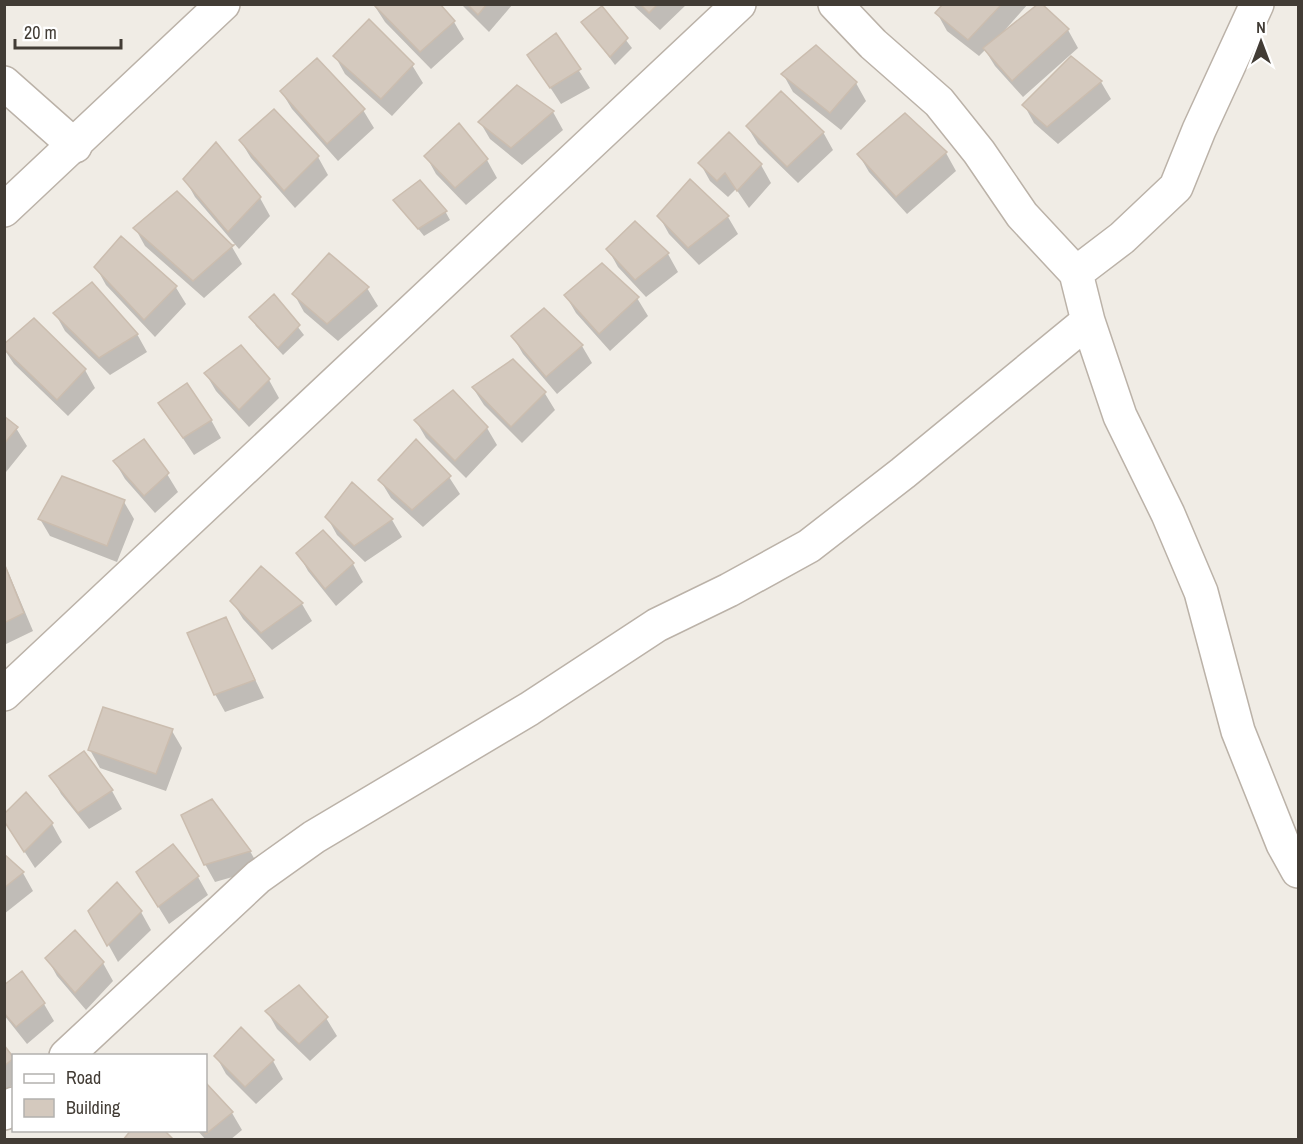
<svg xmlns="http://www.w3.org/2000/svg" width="1303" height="1144" font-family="'Archivo Narrow',sans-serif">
  <rect width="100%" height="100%" fill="#f0ece5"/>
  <path fill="#0003" d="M461,4H513L489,32Z
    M632,4H687L660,30Z
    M946,4H1028L1004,31L1005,32L1040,5L1068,30L1078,48L1023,97L995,66L985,50L979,56L947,31L937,13Z
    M374,5L454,22L464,39L431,69L385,22Z
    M601,8L632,48L615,65L583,22Z
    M556,35L590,88L561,104L529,55Z
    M815,47L856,83L866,101L841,130L793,92L783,74Z
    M335,56L412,65L423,83L392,116L345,74Z
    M1101,82L1111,99L1058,144L1034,123L1024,105Z
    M517,87L553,112L563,130L522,165L490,139L480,122Z
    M281,91L363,110L374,128L338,161L292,109Z
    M905,115L946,153L956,171L907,214L869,172L859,155Z
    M459,125L487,160L497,178L466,205L436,174L426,156Z
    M747,126L823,132L833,150L798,183L758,144Z
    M729,134L761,165L771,183L749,208L736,189L728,197L710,181L700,163Z
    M240,140L318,157L328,175L295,208L251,158Z
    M185,179L260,198L270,216L239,249L195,197Z
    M690,181L728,217L738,234L699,265L669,234L659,216Z
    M395,200L445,211L450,220L424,236Z
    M635,223L668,254L678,272L646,297L618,267L608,249Z
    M135,228L232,247L242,264L204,298L145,246Z
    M96,267L175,286L186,304L155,337L106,285Z
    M367,288L378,306L338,341L304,312L294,294Z
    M274,296L304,335L283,355L256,326L251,317Z
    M566,296L637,298L648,316L610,351L576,313Z
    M55,313L137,334L147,352L110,375L65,331Z
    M513,337L582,346L592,363L557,394L523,354Z
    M4,349L85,370L95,388L68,416L14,364Z
    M206,374L269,380L279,398L249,427L216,391Z
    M473,388L544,392L555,410L522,443L484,405Z
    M160,404L211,420L221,438L194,455Z
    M4,418L16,428L27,446L6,472L4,470Z
    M416,421L487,428L497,445L466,478L426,438Z
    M115,462L167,474L178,492L155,513L125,479Z
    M449,477L460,494L423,527L391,498L380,480Z
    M352,484L392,520L402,537L365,562L337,535L327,517Z
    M124,502L134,519L117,562L50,536L40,519Z
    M323,532L353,564L363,582L336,606L308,571L298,553Z
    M4,562L33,631L4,645Z
    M232,601L302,604L312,621L272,650L243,619Z
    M226,619L264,698L225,712L215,694Z
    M172,731L182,748L166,791L100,768L90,750Z
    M84,753L112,791L122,809L89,829L61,794L51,776Z
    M212,801L250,851L260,869L215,882L205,864Z
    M52,824L62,842L35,868L14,835Z
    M172,846L198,877L208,895L169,924L148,890Z
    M4,856L23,873L33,891L4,914Z
    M90,911L141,912L151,930L118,962Z
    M75,932L103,963L113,981L86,1010L57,976L47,958Z
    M4,987L44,1004L54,1021L27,1044L4,1015Z
    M267,1011L326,1018L337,1036L310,1061L277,1029Z
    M4,1048L14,1060V1084L4,1091Z
    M216,1056L273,1061L283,1079L256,1104L226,1074Z
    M206,1085L232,1113L242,1130L230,1140H206L197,1130H206Z"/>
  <path fill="#d4c9be" stroke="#cbbdaf" stroke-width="1.5" d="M373,4H440L455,21L420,52Z
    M467,4H487L478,15Z
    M640,4H658L649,13Z
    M943,4H1002L968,40L935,13Z
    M1038,4H1042L1069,29L1012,81L983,48Z
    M602,6L628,38L610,57L581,22Z
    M369,19L414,64L381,99L333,56Z
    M556,33L581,69L550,88L527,55Z
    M816,45L857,82L830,113L781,74Z
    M1071,56L1102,81L1047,127L1022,105Z
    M317,58L365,109L327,144L280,91Z
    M517,85L554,111L511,148L478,122Z
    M781,91L824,132L787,167L746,126Z
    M274,109L319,156L284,191L239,140Z
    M905,113L947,152L896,197L857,154Z
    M459,123L488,159L455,188L424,156Z
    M729,132L762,164L737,191L725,173L717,181L698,163Z
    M216,142L261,197L228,232L183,179Z
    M690,179L729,216L688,248L657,216Z
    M420,180L447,211L418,229L393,200Z
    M177,191L232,245H234L193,281L133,228Z
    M635,221L669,253L635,280L606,249Z
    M121,236L177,286L144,320L94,267Z
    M329,253L369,287L327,324L292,294Z
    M602,263L639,297L599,334L564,295Z
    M92,282L138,334L99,358L53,313Z
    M274,294L300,325L278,348L249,317Z
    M544,308L583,345L546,377L511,336Z
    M34,318L86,369L57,400L4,349V344Z
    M241,345L270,379L239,410L204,373Z
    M513,359L546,392L511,427L472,387Z
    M187,383L212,420L183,438L158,403Z
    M453,390L488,427L455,461L414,420Z
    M4,416L18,427L4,444Z
    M144,439L169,473L144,496L113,461Z
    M416,439L451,476L412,510L378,480Z
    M62,476L125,500L107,546L38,519Z
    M352,482L393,519L354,546L325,517Z
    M323,530L354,563L325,589L296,553Z
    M4,563L24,613L4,623Z
    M261,566L303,603L261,633L230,601Z
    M226,617L255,680L214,695L187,633Z
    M103,707L173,729L156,774L88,750Z
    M84,751L113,790L78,813L49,776Z
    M26,792L53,823L24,852L4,821V814Z
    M212,799L251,851L204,865L181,815Z
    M173,844L199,876L158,907L136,872Z
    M4,854L24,872L4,888Z
    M117,882L142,911L107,946L88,911Z
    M75,930L104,962L75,993L45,958Z
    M22,971L45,1003L16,1027L4,1013V985Z
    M299,985L328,1017L299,1044L265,1011Z
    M241,1027L274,1060L245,1087L214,1056Z
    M4,1045L14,1058L4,1066Z
    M206,1083L233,1112L206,1134L202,1130H206Z
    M131,1130H164L174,1140H123Z"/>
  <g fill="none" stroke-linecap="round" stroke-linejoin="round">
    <defs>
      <path id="minor" d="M835,4L873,44L939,102L979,152L1022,215L1076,273L1088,321L1120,416L1168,514L1201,592L1238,731L1283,844L1298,871
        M4,83L75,146
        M1076,273L1122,238L1176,187L1199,130L1257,4
        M4,694L739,4
        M66,1056L258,877L314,837L529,709L657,625L729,590L809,546L903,473L1088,321
        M4,1113L14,1104"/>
      <path id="tertiary" d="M4,210L223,4"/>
    </defs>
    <use href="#minor" stroke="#bbb2a8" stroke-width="36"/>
    <use href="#tertiary" stroke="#bbb2a8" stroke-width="36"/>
    <use href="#minor" stroke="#fff" stroke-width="33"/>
    <use href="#tertiary" stroke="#fff" stroke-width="33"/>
  </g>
  <rect width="1303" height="1144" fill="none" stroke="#423c35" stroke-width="12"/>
  <rect x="12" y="1054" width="195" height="78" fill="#ffffff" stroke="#b3b1ae" stroke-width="1.5"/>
  <rect x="24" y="1074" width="30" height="9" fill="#ffffff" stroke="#b3b1ae" stroke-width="1.5"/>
  <text x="66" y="1084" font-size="18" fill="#423c35">Road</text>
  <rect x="24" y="1099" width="30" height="18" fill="#d4c9be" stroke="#b3b1ae" stroke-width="1.5"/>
  <text x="66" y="1114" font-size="18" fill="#423c35">Building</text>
  <g transform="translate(1261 42)" stroke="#ffffff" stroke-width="4.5" paint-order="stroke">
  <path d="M0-4.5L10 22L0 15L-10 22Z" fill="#423c35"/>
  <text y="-9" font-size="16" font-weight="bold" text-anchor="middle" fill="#423c35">N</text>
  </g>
  <path d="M15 39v9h106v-9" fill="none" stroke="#423c35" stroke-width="3"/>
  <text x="24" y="39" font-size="18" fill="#423c35" stroke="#ffffff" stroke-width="4.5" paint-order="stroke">20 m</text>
</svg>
